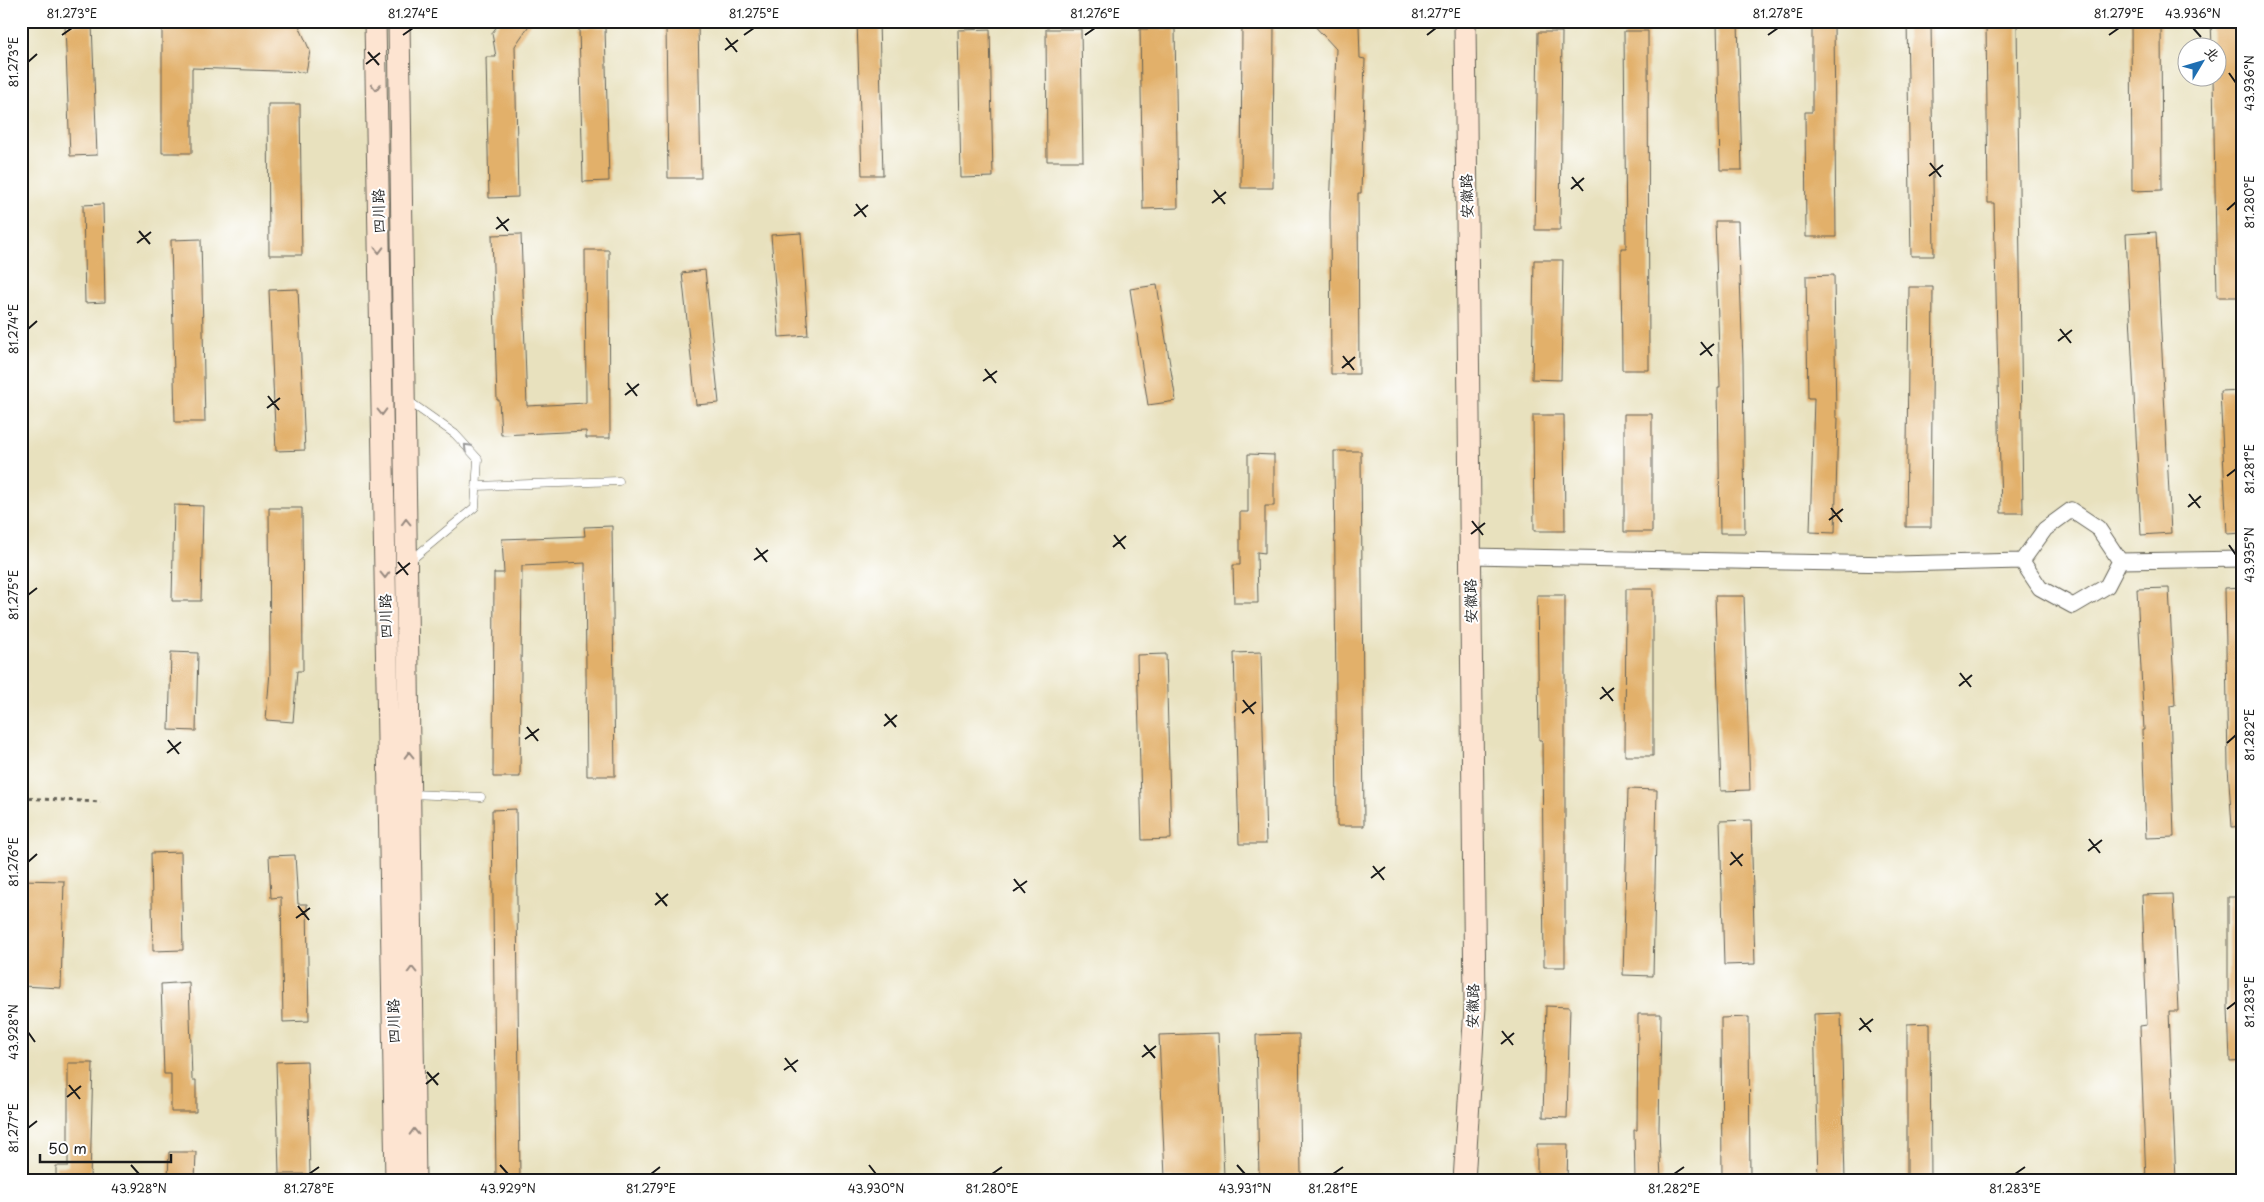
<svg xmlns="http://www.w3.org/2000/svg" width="2264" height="1202" font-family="'Playpen Sans','LXGW WenKai TC',sans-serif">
  <rect width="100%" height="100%" fill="#fff"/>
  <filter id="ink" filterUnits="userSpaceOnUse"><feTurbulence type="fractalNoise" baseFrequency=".02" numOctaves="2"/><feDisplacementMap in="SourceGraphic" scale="10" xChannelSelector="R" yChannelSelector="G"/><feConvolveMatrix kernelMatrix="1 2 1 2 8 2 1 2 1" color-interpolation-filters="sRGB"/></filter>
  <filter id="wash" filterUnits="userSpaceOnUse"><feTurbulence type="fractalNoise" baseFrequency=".0096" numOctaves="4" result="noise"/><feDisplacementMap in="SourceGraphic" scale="20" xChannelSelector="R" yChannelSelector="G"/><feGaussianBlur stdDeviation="1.12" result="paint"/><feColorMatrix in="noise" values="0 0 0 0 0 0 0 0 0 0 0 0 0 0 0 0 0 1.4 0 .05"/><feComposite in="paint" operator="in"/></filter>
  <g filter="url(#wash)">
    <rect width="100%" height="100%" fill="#e8e1be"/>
    <g id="blocks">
      <path fill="#e2b06b" d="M214,21H297L310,51L306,72L192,68V153H162V23H214Z
        M501,21H532L515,46L518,197L489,198L486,57H496L492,33Z
        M857,21H879L883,175H862Z
        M1310,21H1355L1359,25L1360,58L1365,59L1361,193H1358L1359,374H1331L1330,213L1336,49Z
        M1717,21H1738L1742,170H1720Z
        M1812,21H1834L1836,237H1806L1805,112H1812Z
        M1907,21H1931L1934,256H1911Z
        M1986,21H2017L2023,513H2001L1994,203H1988Z
        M2131,21H2161L2162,190L2132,191Z
        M2211,21H2242L2243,297H2217L2213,78H2216V48H2212Z
        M1242,23L1274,24L1273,188H1241Z
        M92,24L97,155L70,156L65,25Z
        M666,24H698L701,178H668Z
        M605,27L609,181L583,182L579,28Z
        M990,29L993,177L961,178L958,30Z
        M1046,29H1081L1083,161H1047Z
        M1140,29H1175L1178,208L1143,209Z
        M1624,31H1648L1649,370H1622L1621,248H1626Z
        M1538,32H1562L1560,230H1535Z
        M268,104H300L302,255H269Z
        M103,204L105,302L85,303L83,205Z
        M1715,221H1738L1743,361L1745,533H1720L1718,387H1720Z
        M2156,232L2171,533L2141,535L2126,234Z
        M801,233L808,335L779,337L771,235Z
        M521,234L527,406L586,403L585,250H609L610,438H586V431L501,435L499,400H497L492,235Z
        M201,239L205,422H175L171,240Z
        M1534,260H1563L1561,380L1532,379Z
        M705,270L719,403L696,405L682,273Z
        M1834,275L1836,418H1838L1835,533L1810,532L1814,398H1808L1806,276Z
        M1157,285L1176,401L1148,405L1130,289Z
        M1909,287H1933L1931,527H1906Z
        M298,289L305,450L276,451L269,290Z
        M2243,390V533L2227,534L2220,391Z
        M1624,414H1652V532H1624Z
        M1533,415H1564L1565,531H1534Z
        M1334,451H1361L1364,826H1337Z
        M1248,454L1274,455V506H1265V553L1257,552L1258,603H1234L1233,565H1240V512H1248Z
        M174,505L203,506L201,601H172Z
        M269,508H302L303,671H297L293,722L266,720L270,672Z
        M612,526L615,776H587L585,563L522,566L520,777H493L494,573H504L502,539L585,536L584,527Z
        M2243,587V826L2232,827L2228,767L2225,588Z
        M2169,588L2175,705L2170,706L2174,837L2146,838L2142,730H2144L2137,589Z
        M1626,589H1653V756H1625Z
        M1537,595H1565V967H1544L1542,740H1539Z
        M1715,596H1744L1750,790L1721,791Z
        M171,652L198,653L196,731L169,730Z
        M1261,652L1266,844H1239L1234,653Z
        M1166,654L1171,839L1142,840L1137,655Z
        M1628,789L1657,790L1653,976L1623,975Z
        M516,809L520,1181H496L492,810Z
        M1751,820L1755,964L1724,965L1720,821Z
        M181,852L183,950L153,951L151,853Z
        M295,855L298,904H307L309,1021L283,1022L281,897L271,898L269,856Z
        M21,880L64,881L61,988L21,986Z
        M2173,894L2178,1011H2169L2176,1181H2146L2140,1026L2147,1025L2142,895Z
        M2228,897H2243V1061L2230,1062L2228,1007Z
        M189,982L192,1080H196V1112H171V1074H164L161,984Z
        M1546,1006L1570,1007L1567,1118L1543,1117Z
        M1841,1013L1845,1181H1818L1814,1014Z
        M1638,1014H1661L1659,1129L1661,1181H1635L1634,1130H1637Z
        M1749,1017L1750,1181H1722L1721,1018Z
        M1930,1023L1931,1181H1907V1024Z
        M1218,1033L1224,1176L1165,1178L1159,1035Z
        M1299,1034L1301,1176H1259L1256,1035Z
        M307,1061L310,1174H279L276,1062Z
        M68,1063H93L90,1181H56V1166H68Z
        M1537,1144H1568L1567,1181H1537Z
        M169,1152H196L195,1181H168Z"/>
    </g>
  </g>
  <g filter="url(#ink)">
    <use href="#blocks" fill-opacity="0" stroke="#636155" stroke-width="1"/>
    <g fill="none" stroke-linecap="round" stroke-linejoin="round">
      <defs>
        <path id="lane" d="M407,400L455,434L478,459L475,507L410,561
          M477,486L619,481
          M411,794L481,797"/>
        <path id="street" d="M1470,556L1896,564L2022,561L2040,588L2073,606L2107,586L2120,561L2098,528L2071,510L2045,529L2022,561
          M2120,561L2243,559"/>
        <path id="secondary" d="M375,21L396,1181
          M399,21L415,1181
          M1464,1181L1475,1007L1465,21"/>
      </defs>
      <use href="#lane" stroke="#636155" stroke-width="9"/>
      <use href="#street" stroke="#636155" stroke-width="17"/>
      <use href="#secondary" stroke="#636155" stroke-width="23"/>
      <path stroke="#636155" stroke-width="3" stroke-dasharray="4 4" stroke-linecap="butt" d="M21,798L101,802"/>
      <use href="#lane" stroke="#fff" stroke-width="8"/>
      <use href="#street" stroke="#fff" stroke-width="15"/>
      <use href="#secondary" stroke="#fde4d1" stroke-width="21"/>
    </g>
    <defs><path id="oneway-chevron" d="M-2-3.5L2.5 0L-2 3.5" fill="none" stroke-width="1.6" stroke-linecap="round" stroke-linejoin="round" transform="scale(1.25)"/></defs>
    <g stroke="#988a80">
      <use href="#oneway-chevron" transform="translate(376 87) rotate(89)"/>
      <use href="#oneway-chevron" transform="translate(379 250) rotate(89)"/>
      <use href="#oneway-chevron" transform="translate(382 412) rotate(89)"/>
      <use href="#oneway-chevron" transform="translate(406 522) rotate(-91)"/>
      <use href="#oneway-chevron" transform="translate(385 575) rotate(89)"/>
      <use href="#oneway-chevron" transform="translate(409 755) rotate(-91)"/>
      <use href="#oneway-chevron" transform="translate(412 970) rotate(-91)"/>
      <use href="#oneway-chevron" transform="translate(414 1132) rotate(-91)"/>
    </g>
    <use stroke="#999" href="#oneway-chevron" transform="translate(467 447) rotate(-134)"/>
  </g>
  <path fill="none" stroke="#1c1c1c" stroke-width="2" d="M2193,28L2201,37M62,35L72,28M403,35L413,28M744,35L754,28M1085,35L1095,28M1427,35L1436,28M1768,35L1778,28M2109,35L2119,28M726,38L737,52M725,50L738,40M368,52L379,65M28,62L37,54M366,64L380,53M2229,73L2236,83M1930,163L1941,177M1929,176L1943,165M1572,177L1583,191M1571,189L1584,178M1214,190L1225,204M1212,203L1226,192M856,204L866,217M2227,210L2236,202M854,216L868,205M497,217L508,231M496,229L509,219M139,231L150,244M137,243L151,232M28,329L37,321M2060,329L2071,343M2058,341L2072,330M1701,342L1712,356M1700,355L1714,344M1343,356L1354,370M1342,368L1355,357M985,369L996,383M983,381L997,371M627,383L637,396M625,395L639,384M268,396L279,410M267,408L280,398M2227,476L2236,469M2189,494L2200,508M2188,507L2201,496M1831,508L1842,522M1829,520L1843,509M1472,521L1483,535M1471,534L1485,523M1114,535L1125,549M2229,545L2236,555M1113,547L1126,536M756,548L767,562M754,560L768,550M398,562L408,575M396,574L410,563M28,595L37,588M1960,673L1971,687M1959,686L1972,675M1602,687L1613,701M1600,699L1614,688M1243,700L1254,714M1242,713L1256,702M885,714L896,727M884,726L897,715M527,727L538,741M525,739L539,729M168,740L179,754M2227,743L2236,735M167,753L181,742M2089,839L2100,853M2088,851L2102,840M1731,852L1742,866M28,862L37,854M1730,865L1743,854M1373,866L1384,880M1371,878L1385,867M1014,879L1025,893M1013,891L1027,881M656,893L667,906M655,905L668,894M298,906L309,920M296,918L310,908M2227,1009L2236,1002M1860,1018L1871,1032M1859,1030L1873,1019M1502,1031L1513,1045M28,1032L35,1042M1501,1044L1514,1033M1144,1045L1155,1058M1142,1057L1156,1046M785,1058L796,1072M784,1070L798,1060M427,1072L438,1085M426,1084L439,1073M69,1085L80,1099M67,1097L81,1086M28,1128L37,1121M131,1165L139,1174M500,1165L508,1174M869,1165L876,1174M1237,1165L1245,1174M309,1174L319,1167M651,1174L660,1167M992,1174L1002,1167M1333,1174L1343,1167M1674,1174L1684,1167M2015,1174L2025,1167"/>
  <g text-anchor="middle" stroke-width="4" stroke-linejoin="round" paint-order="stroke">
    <g font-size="15" fill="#1c1c1c" stroke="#fff">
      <text transform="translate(1467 196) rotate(-91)" y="5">安徽路</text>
      <text transform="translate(379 211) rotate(-91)" y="5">四川路</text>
      <text transform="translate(1471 601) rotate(-91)" y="5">安徽路</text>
      <text transform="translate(386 616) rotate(-91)" y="5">四川路</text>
      <text transform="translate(1473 1006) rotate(-89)" y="5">安徽路</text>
      <text transform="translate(394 1021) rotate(-91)" y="5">四川路</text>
    </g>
  </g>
  <rect width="2264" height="1202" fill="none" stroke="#fff" stroke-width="55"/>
  <g transform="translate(2202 62) rotate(52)"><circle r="24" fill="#ffffff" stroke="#a4a4a4"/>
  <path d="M0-4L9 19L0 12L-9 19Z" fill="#1f6fb2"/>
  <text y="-8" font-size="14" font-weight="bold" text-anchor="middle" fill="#1c1c1c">北</text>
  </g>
  <path d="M40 1154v8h131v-8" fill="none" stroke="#1c1c1c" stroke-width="2.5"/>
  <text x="48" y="1154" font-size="15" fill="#1c1c1c" stroke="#ffffff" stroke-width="4" paint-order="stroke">50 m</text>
  <rect x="28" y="28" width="2208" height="1146" fill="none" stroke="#1c1c1c" stroke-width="2"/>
  <g font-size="12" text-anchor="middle" fill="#1c1c1c">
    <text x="72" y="18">81.273°E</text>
    <text x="413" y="18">81.274°E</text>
    <text x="754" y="18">81.275°E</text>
    <text x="1095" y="18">81.276°E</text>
    <text x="1436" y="18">81.277°E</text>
    <text x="1778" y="18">81.278°E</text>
    <text x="2119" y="18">81.279°E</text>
    <text x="2193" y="18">43.936°N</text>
    <text transform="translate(14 62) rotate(-90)" y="4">81.273°E</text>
    <text transform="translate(2250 83) rotate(-90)" y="4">43.936°N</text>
    <text transform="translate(2250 202) rotate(-90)" y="4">81.280°E</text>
    <text transform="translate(14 329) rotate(-90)" y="4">81.274°E</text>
    <text transform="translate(2250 469) rotate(-90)" y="4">81.281°E</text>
    <text transform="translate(2250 555) rotate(-90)" y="4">43.935°N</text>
    <text transform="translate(14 595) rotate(-90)" y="4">81.275°E</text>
    <text transform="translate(2250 735) rotate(-90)" y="4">81.282°E</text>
    <text transform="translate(14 862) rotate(-90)" y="4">81.276°E</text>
    <text transform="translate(2250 1002) rotate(-90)" y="4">81.283°E</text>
    <text transform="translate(14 1032) rotate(-90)" y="4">43.928°N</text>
    <text transform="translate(14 1128) rotate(-90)" y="4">81.277°E</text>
    <text x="139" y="1193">43.928°N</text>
    <text x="309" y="1193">81.278°E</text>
    <text x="508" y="1193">43.929°N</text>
    <text x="651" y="1193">81.279°E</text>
    <text x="876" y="1193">43.930°N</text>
    <text x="992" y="1193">81.280°E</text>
    <text x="1245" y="1193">43.931°N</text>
    <text x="1333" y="1193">81.281°E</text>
    <text x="1674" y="1193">81.282°E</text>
    <text x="2015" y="1193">81.283°E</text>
  </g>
</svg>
